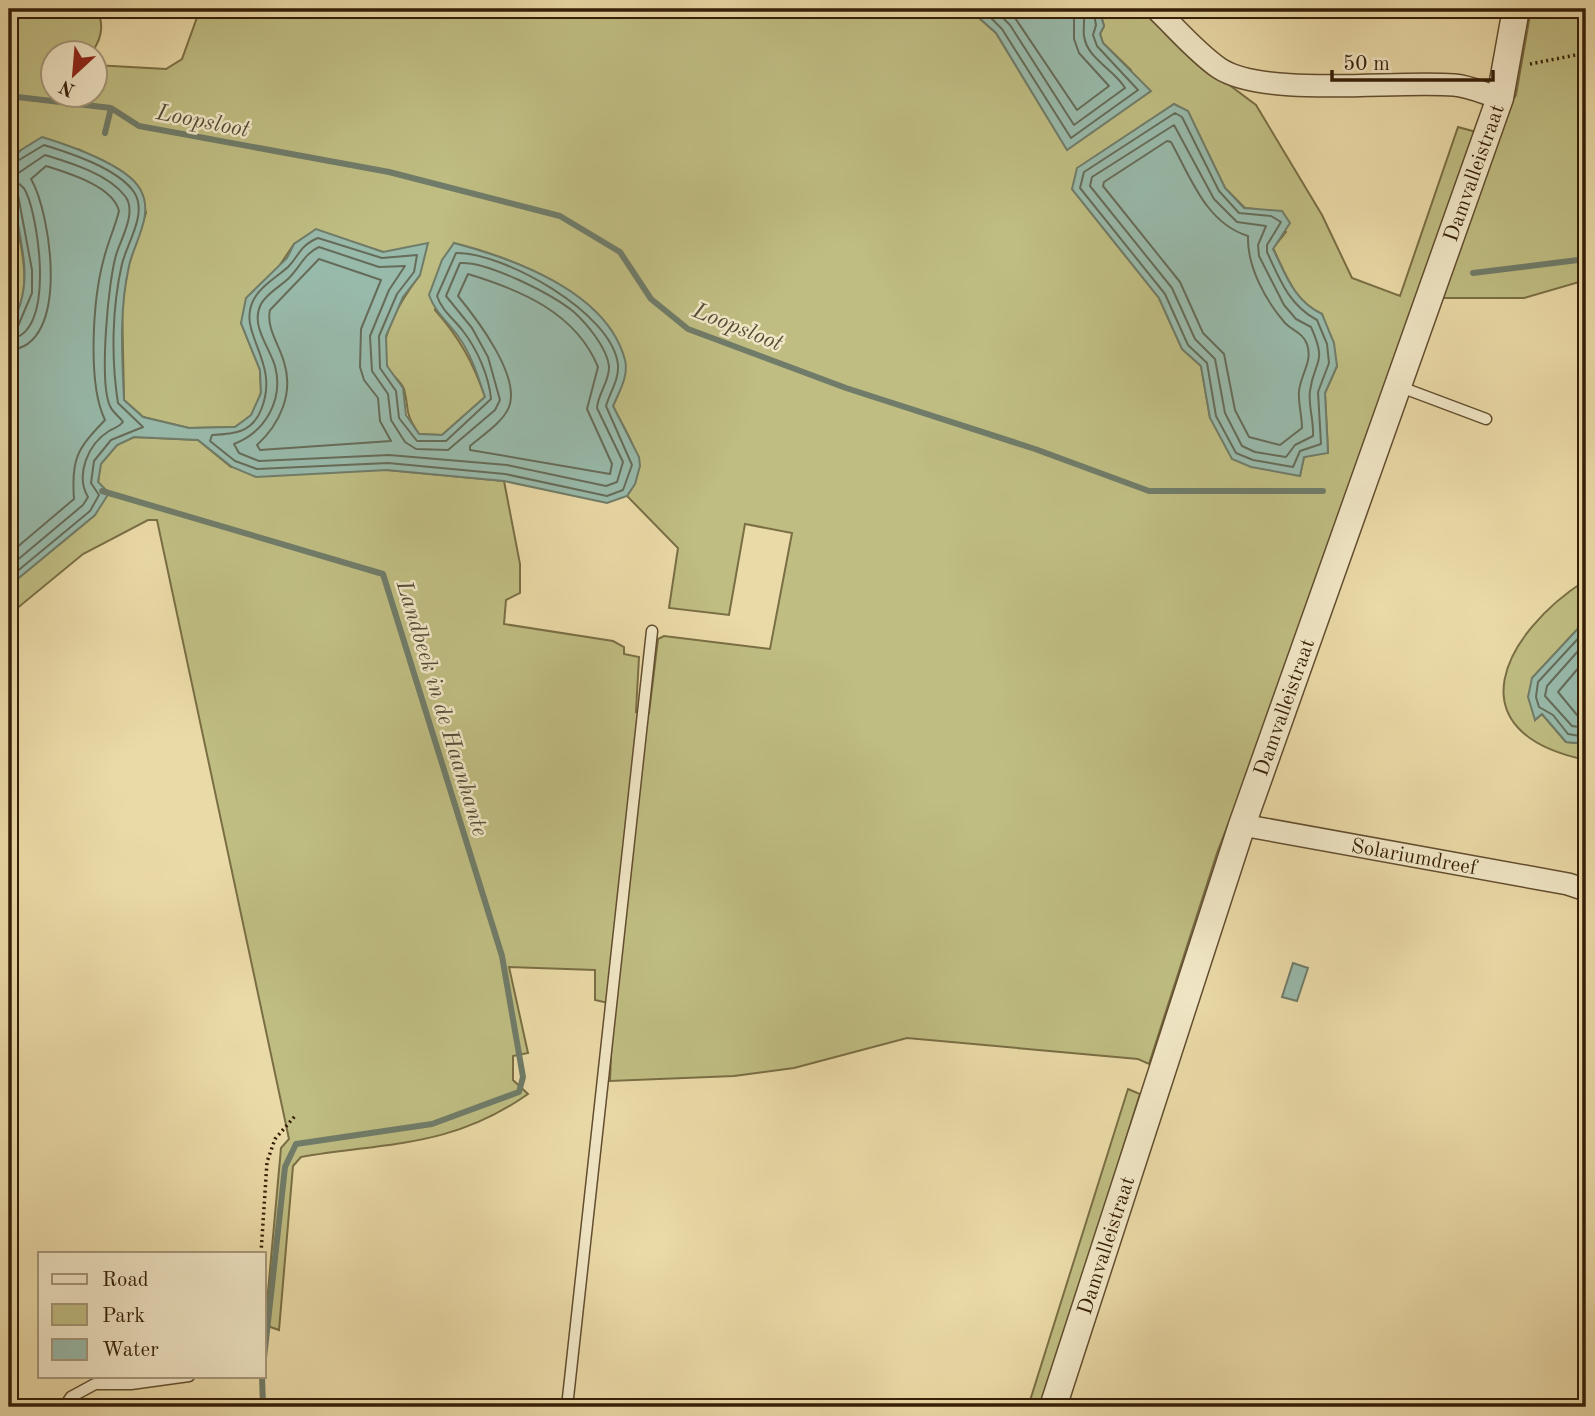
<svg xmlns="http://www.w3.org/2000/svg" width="1595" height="1416" font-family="'Old Standard TT',serif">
  <rect width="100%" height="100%" fill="#eadaa7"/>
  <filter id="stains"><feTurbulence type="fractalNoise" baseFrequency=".00286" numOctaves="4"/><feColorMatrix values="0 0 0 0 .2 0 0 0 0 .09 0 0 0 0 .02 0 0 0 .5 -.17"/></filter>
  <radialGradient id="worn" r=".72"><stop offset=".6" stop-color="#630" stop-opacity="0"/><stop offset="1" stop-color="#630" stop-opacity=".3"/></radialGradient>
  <path fill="#bfbd82" stroke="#7a6e44" stroke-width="2" fill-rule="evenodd" d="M9,9H96C105,24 102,38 92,52H52V94H94L95,65L166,69L182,59L200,9H969L996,33L1067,149L1131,70L1103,43L1100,34L1104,26L1099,9H1144L1220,78L1256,105L1322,215L1352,278L1400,296L1458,127L1476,132L1269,718L1217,853L1149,1064L1138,1059L907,1038L794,1068L734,1076L610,1081L613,1004L595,1000V970L509,967L528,1053L513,1056V1080L528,1094C451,1148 388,1142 301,1157L293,1166L279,1330L265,1325L281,1148L289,1139L157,520H148L83,554L9,615V586L95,515L100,464L117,445L134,437L198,440L231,467L387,470L504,481L520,564V593L506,600L504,624L613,641L624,647V654L639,657L636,712L649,713L658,639L664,636L770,649L792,533L745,524L729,615L669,608L678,548L627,496C651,462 628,438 613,406C619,392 628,376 624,360C607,293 513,258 454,243L435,310C459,337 473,362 485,397L442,435L419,434C403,410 410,412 404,389C401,381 392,376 388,368C374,340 404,296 420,275L383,252L316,230L294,244L241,323L260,370L261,393L252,415L235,427L189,428L143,417L124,400L122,303L129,264L146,213L140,189L114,167L78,149L21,150L9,162ZM1174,104L1188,112L1225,188L1245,208L1255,209L1286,232L1273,248C1286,275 1294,301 1322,314L1337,366L1325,393L1328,452L1304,457L1300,475L1210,418L1201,366L1182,349L1159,298L1072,189Z
    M1531,9H1573L1586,29V280L1524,298H1439L1506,111L1516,95Z
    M9,178C12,229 42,280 9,327Z
    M1586,580V620L1532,678L1535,720L1542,714L1566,742L1586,744V760C1452,732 1503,633 1586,580Z
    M1128,1089L1140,1094L1042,1407H1028Z"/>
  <path fill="#98baab" stroke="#707c69" stroke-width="2" d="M969,9H1099L1104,26L1100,34L1103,43L1151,91L1067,150L996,33Z
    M1174,104L1188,111L1225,188L1244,208L1282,211L1290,223L1273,249C1286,275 1294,301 1322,314L1334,343L1337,366L1325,393L1328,453L1304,457L1300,476L1251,467L1232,459L1210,418L1201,366L1182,349L1159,298L1072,189L1077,168Z
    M42,137C68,145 127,165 140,189C155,214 134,242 129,266C119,310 122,356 124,400L143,417L189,428L235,427L251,415L261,393L260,370L241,323L246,298L287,258L294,244L316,229L383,252L428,243L420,275L403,297L386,336L387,366L403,388L406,415L419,434L442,435L485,397C478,376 471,354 458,336C447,321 435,312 429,295L442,260L454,243C514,259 607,291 625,360C629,376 619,392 613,406L639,457L640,466L635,484L627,496L607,503L504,481L387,470L256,477L232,467L198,440L134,437L117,445L101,464L98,482L109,493L95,515L9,586V327C44,277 9,218 9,162L21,150Z
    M1586,620V744L1566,742L1542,714L1535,720L1528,697L1532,678Z
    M1293,963L1308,968L1297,1001L1282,997Z"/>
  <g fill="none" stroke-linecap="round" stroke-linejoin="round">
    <path stroke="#666c59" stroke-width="2" d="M982,9L1002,29L1071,138L1138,90L1097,46L1093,35L1096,25L1093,9
      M994,9L1010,25L1074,125L1125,88C1115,70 1087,59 1084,36C1083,29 1085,17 1084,9
      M1009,9L1077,110L1109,86L1079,53L1074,39V9
      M1175,113L1182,117L1219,191L1239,213L1271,216L1281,222L1267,245V252C1280,280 1289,305 1317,320L1327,344L1329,363L1318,392L1321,444L1300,451L1293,467L1253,460L1236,453L1216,416L1207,363L1188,345L1165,294L1080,188L1084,172Z
      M1174,125L1214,199L1237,222L1266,226L1258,245L1259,256L1284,305L1296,319L1311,327C1328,365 1314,359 1310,391C1308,405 1314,421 1313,436L1295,445L1286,457L1255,452L1242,446L1225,413L1215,359L1195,339L1172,288L1090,186L1092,177Z
      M1167,141L1171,142C1191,178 1206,223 1248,236C1247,266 1265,300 1285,323C1294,332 1302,332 1307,344C1313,362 1301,373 1299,391C1298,403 1302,416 1302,428L1280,445L1249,437L1235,410L1224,354L1203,333L1180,282L1103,186L1104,182Z
      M9,166L44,145C70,153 117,168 134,192C148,213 127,243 122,264C112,307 111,359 118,403L143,427L111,440L94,461L91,483L99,495L90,511L9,578
      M9,190L18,195L32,270V293L18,326L9,330
      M318,238L382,258L417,255L414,272L397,294L379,336L380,368L396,391L399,418L417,441H446L491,399C489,376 477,349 463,331C454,319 442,311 437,296L456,253C503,252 613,313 618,365C619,380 610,392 606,406L632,465L623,490L607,496L505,474L388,463L257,469L235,461L210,441L212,435C233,434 252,433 261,410C281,362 237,334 253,301C259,287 277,277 288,267C300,255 299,246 318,238Z
      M319,247L379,267L405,266L389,290L370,336L372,371L388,394L391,420L405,442L416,449L448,450L495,410L500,400L488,357L472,328L446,296L460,263C487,261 552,294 574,312C587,324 607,348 609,366C610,381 598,393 597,408L623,462L617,482L606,486L507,465L389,455L259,461L239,453L234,444C265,432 284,400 275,366C269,346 250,325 261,304C267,293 281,286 289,278C300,267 305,253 319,247Z
      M319,259L381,280L361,329L360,367L364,380L378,398L380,421L391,441L260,450L257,445C280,424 294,393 284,362C279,344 266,328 270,310Z
      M468,274C521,290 576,313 598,367L587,409L612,464L610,474L470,450V446C483,435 503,422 509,407C521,376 476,318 458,296Z
      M9,339C56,336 39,220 26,192C23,184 15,183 11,178L45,155C71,163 108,174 125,196C137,211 122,237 117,252C108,278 99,383 110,406C113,413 120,417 123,422C119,427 114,428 109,431C88,444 75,475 88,497L83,505L9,567
      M9,350C71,347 51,213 31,179L46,166C68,173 113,186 119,211C115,227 108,242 104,258C93,298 87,383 105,420C77,449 71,459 74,499L9,554
      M1586,630L1538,682L1536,697L1539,707L1553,715L1568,734L1586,737
      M1586,642L1547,686L1545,696L1572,726L1586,728
      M1586,659L1558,692L1577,715L1586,717"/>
    <path stroke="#707c69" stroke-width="6" d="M9,96L111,108L139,126L389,172L560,216L620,252L651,299L688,329L846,388L1035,449L1149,491H1323
      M105,133L111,108
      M1473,273L1586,259
      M102,491L383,574L502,956L523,1077L519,1092L432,1124L296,1144L285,1167L264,1358
      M262,1376L263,1407"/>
    <defs>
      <path id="service" d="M1398,386L1486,419
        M64,1407L71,1397L95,1384H131L189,1376
        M567,1407L652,631"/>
      <g id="minor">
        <path d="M1156,9C1176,28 1196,52 1219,68C1264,98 1396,80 1454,85C1469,86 1486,94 1500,98"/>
        <path id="s1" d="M1242,825L1568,884L1586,890"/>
      </g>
      <g id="tertiary">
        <path id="s2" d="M1053,1407L1242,825L1500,98L1516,9"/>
      </g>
    </defs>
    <use href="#service" stroke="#624d2f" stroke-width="13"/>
    <use href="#minor" stroke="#624d2f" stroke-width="24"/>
    <use href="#tertiary" stroke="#624d2f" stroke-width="29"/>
    <path stroke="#351e07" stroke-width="3.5" stroke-dasharray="2 3.5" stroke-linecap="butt" d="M1530,64L1586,53
      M261,1253L267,1162L275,1139L295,1116"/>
    <use href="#service" stroke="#f1e7c6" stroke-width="10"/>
    <use href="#minor" stroke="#f1e7c6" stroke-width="21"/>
    <use href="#tertiary" stroke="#f1e7c6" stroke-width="26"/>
  </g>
  <g text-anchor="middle" stroke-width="5" stroke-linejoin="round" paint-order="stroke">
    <g font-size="21" fill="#351e07" stroke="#f1e7c6">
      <text dy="7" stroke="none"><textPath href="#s2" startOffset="1304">Damvalleistraat</textPath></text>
      <text dy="7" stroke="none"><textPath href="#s2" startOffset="737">Damvalleistraat</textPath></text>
      <text dy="7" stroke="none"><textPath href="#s1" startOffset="175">Solariumdreef</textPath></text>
      <text dy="7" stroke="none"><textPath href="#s2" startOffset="170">Damvalleistraat</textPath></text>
    </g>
    <g font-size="23" font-style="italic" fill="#534d38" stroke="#f1e7c6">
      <text transform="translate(203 120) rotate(11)" y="8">Loopsloot</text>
      <text transform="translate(738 326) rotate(22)" y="8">Loopsloot</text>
      <text transform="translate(443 708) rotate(73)" y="8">Landbeek in de Haanhante</text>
    </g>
  </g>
  <rect width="1595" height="1416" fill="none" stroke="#eadaa7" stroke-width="35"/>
  <rect x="10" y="10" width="1574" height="1395" fill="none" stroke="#351e07" stroke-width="3.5"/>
  <rect x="18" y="18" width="1560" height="1381" fill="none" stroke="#351e07" stroke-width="2"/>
  <rect x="38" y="1252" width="228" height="126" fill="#f1e7c6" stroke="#a6977a" stroke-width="2"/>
  <rect x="52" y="1274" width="35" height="10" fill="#f1e7c6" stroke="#a6977a" stroke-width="2"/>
  <text x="102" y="1286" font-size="21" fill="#351e07">Road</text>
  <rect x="52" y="1304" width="35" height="21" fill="#bfbd82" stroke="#a6977a" stroke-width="2"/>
  <text x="102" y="1322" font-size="21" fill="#351e07">Park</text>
  <rect x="52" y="1339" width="35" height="21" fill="#98baab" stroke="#a6977a" stroke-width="2"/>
  <text x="102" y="1356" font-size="21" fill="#351e07">Water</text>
  <g transform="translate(74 74) rotate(206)"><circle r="33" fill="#f1e7c6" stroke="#a6977a" stroke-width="2"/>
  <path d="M0-5L12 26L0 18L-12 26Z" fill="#8f2418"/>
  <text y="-10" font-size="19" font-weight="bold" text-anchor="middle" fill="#351e07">N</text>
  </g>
  <path d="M1332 70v10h161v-10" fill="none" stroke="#351e07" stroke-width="3.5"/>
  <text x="1343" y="70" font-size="21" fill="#351e07" stroke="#f1e7c6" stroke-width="5" paint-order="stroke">50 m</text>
  <rect width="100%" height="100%" filter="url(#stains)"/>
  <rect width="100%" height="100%" fill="url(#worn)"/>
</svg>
